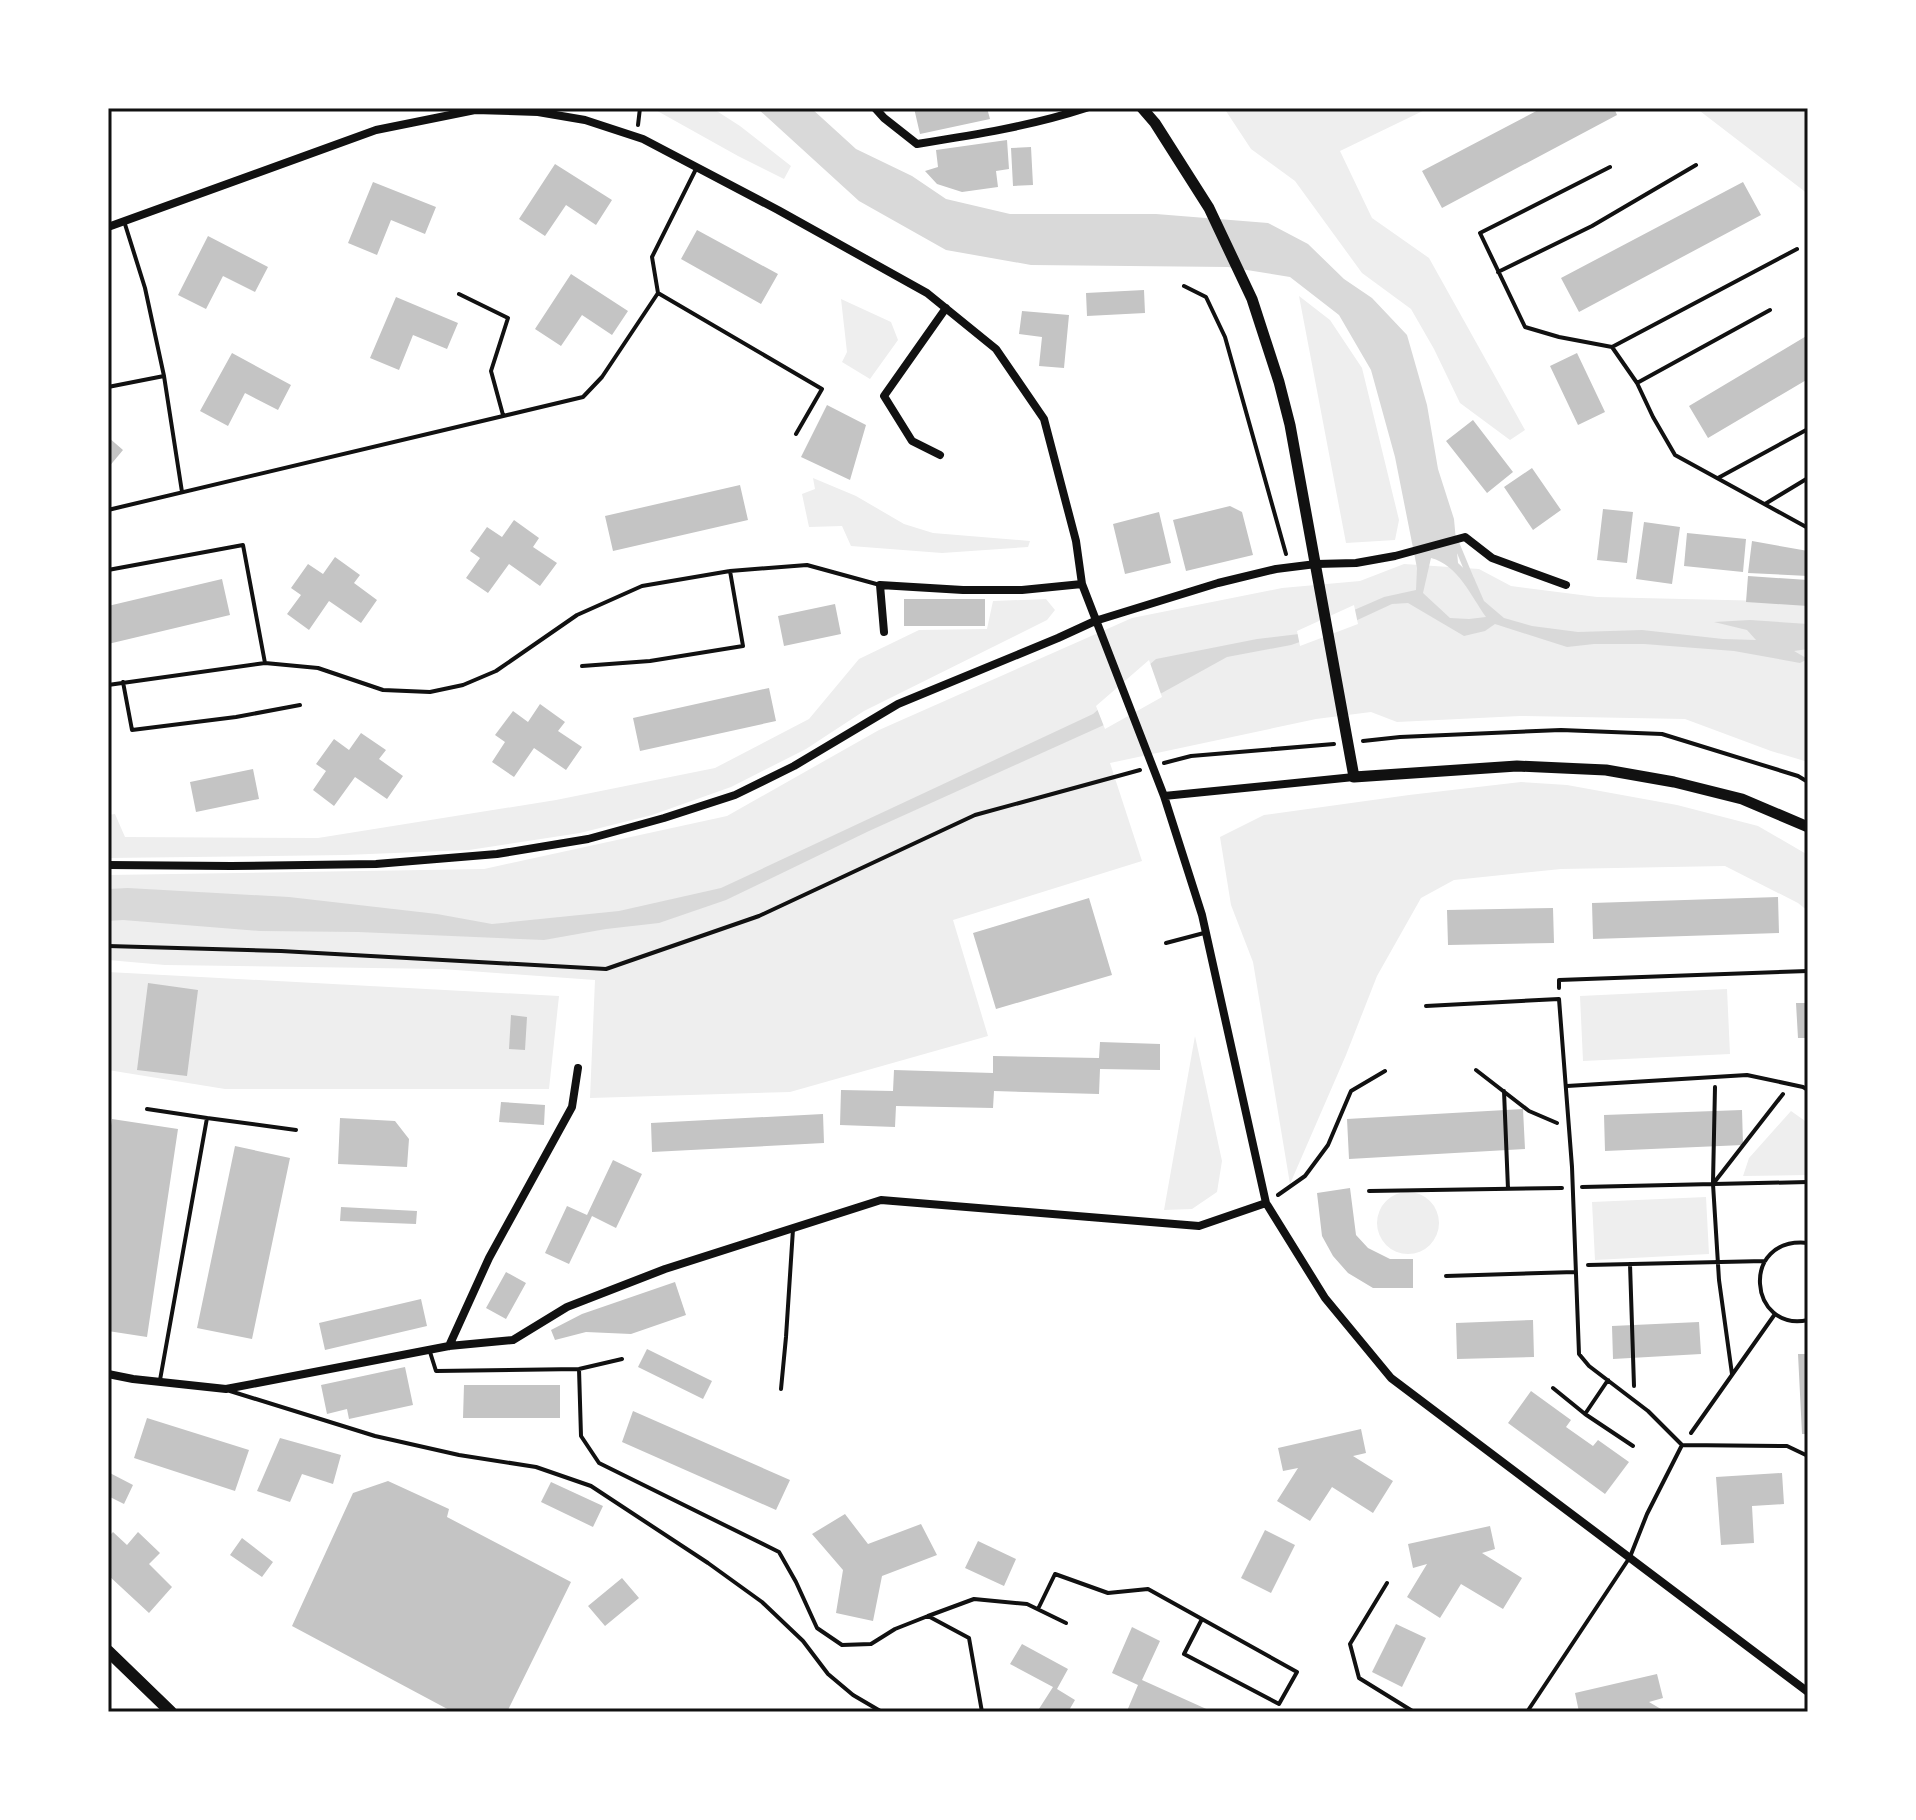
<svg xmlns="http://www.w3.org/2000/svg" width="1916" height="1820" font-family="Signika,sans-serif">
  <rect width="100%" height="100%" fill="#fff"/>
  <path fill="#eee" d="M652,108H712L740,126L791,166L784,179L738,156Z
    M1224,108H1429L1340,151L1372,218L1429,258L1525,430L1510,440L1460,403L1434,349L1411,309L1362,273L1295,181L1251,149Z
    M1696,108H1808V194Z
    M1299,296L1330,320L1362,368L1399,520L1395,540L1346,543Z
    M841,299L891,322L898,340L870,379L842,362L847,352Z
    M813,478L856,496L904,524L933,533L1030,541L1028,547L942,553L851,546L842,526L809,527L802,494L815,489Z
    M1404,564L1479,569L1511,586L1597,597L1808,602V762L1771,751L1685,719L1520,716L1397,722L1371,712L1316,719L1110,763L1142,861L953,920L988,1036L790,1092L590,1098L595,980L442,969L165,965L108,960V875L484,869L727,816L879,730L1132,618L1282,588L1360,581Z
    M1046,599L1055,610L1047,620L864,711L806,749L731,787L652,815L580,833L469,850L345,855L108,858V815L115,814L125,837L318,838L556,800L715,768L809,719L859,659L919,630L987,629L993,601Z
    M1521,782L1567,785L1677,805L1758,826L1808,855V911L1798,903L1725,866L1561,869L1454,880L1421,898L1377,976L1346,1055L1290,1184L1253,962L1231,905L1220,837L1264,815L1409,795Z
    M108,972L559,996L549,1089H225L108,1070Z
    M1727,989L1730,1054L1583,1061L1580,996Z
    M1195,1036L1222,1161L1217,1192L1192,1209L1164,1210Z
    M1791,1111L1808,1123V1175L1743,1176L1749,1158Z
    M1377 1223a31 31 0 1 1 62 0a31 31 0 1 1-62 0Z
    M1706,1197L1709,1254L1595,1260L1592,1202Z"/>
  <path fill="#d9d9d9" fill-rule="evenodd" d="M757,108H811L856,149L912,176L946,199L1010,214H1156L1268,223L1308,244L1344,279L1372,298L1407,335L1427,405L1438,469L1454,519L1458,563L1474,578L1484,601L1504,618L1532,626L1578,632L1642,630L1723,639L1756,640L1747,630L1714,622L1750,620L1808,624V649L1794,651L1808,659L1800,663L1734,651L1644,644H1594L1567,647L1495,624L1485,631L1464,636L1408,603L1392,604L1338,629L1291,645L1227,657L1104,725L869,831L726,900L659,923L606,929L544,940L358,932L260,931L123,920L108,921V889L128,888L289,897L437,914L492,924L619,911L721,888L1093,714L1156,659L1257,639L1299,634L1384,597L1416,590L1417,568L1395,457L1371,370L1339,315L1290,277L1228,267L1031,265L946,250L859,201ZM1431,558C1458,565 1471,596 1486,617L1469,619L1450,618L1423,593Z"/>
  <path fill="#fff" d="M1354,605L1358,624L1300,646L1297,631Z
    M1149,660L1162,697L1105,729L1096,706Z"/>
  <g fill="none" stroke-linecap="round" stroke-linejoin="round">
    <path stroke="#d9d9d9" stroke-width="6" d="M1454,538L1471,579"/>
  </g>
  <path fill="#c4c4c4" d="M914,108H987L990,119L920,134Z
    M1542,108H1614L1617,115L1442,208L1422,171Z
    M1007,140L1009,169L996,171L998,187L962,192L937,184L925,171L938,167L936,150Z
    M1031,147L1033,185L1013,186L1011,148Z
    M555,164L612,200L596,225L566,205L545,236L519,219Z
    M373,182L436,207L425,234L391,220L377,255L348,243Z
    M1743,182L1761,215L1579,312L1561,278Z
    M697,230L778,274L761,304L681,259Z
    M208,236L268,267L255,292L223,276L206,309L178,295Z
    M571,274L628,311L612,335L582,315L561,346L535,329Z
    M1144,290L1145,313L1087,316L1086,293Z
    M396,297L458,323L447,349L413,335L399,370L370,358Z
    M1022,311L1069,315L1064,368L1039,366L1042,337L1019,334Z
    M1808,335V379L1708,438L1689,406Z
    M232,353L291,385L278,410L245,393L228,426L200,411Z
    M1577,353L1605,412L1578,425L1550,366Z
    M827,405L866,425L850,480L801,457Z
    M1473,420L1513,472L1487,493L1446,441Z
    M108,437L123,450L108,468Z
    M1532,468L1561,510L1533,530L1504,487Z
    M740,485L748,520L613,551L605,516Z
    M1230,506L1242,512L1253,555L1186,571L1173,520Z
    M1603,509L1633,512L1627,563L1597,560Z
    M1159,512L1171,563L1125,574L1113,524Z
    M514,520L539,538L533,547L557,563L540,586L509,564L488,593L466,578L480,558L470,551L487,527L502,537Z
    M1644,522L1680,527L1672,584L1636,579Z
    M1687,533L1746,539L1743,572L1684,566Z
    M1752,541L1808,551V576L1748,573Z
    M335,557L360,575L354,583L377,600L361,623L329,601L309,630L287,614L301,595L291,588L308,564L323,574Z
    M1748,576L1808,580V606L1746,602Z
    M222,579L230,615L108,644V606Z
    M904,599H985V626H904Z
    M835,604L841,634L784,646L778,616Z
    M769,688L776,721L640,751L633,718Z
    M540,704L565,722L558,731L582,747L566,770L534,748L514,777L492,762L505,742L495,735L513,711L528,722Z
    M361,733L386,750L379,759L403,776L387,799L355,777L334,806L313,790L326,771L316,764L334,739L349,750Z
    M253,769L259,799L196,812L190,782Z
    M1778,897L1779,933L1593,939L1592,903Z
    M1089,898L1112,975L996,1009L973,933Z
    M1553,908L1554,943L1448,945L1447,910Z
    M148,983L198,990L187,1076L137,1070Z
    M1796,1003H1808V1038H1798Z
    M511,1015L527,1017L525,1050L509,1049Z
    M1100,1042L1160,1044V1070L1100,1069L1099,1094L994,1091L993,1108L896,1106L895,1127L840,1125L841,1090L893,1091L894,1070L993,1073V1056L1099,1058Z
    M501,1102L545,1105L544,1125L499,1122Z
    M1523,1109L1525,1149L1349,1159L1347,1119Z
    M1742,1110L1743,1145L1605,1151L1604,1115Z
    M823,1114L824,1143L652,1152L651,1123Z
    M340,1118L395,1121L409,1139L407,1167L338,1164Z
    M112,1119L178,1129L147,1337L108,1331V1146Z
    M235,1146L290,1158L252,1339L197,1328Z
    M613,1160L642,1174L616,1228L592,1216L569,1264L545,1253L567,1206L587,1215Z
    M1350,1188L1356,1235L1368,1248L1390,1259H1413V1288H1373L1348,1273L1333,1256L1322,1236L1317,1193Z
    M341,1207L417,1211L416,1224L340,1221Z
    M506,1272L526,1283L506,1319L486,1308Z
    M675,1282L686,1315L631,1334L586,1332L555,1340L551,1330L582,1314Z
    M421,1299L427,1326L325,1350L319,1323Z
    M1533,1320L1534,1357L1457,1359L1456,1323Z
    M1699,1322L1701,1354L1613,1359L1612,1326Z
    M647,1349L712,1381L703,1399L638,1367Z
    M1798,1354H1808V1434H1802Z
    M405,1367L413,1405L349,1419L347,1409L327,1414L321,1385Z
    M464,1385H560V1418H463Z
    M1531,1391L1571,1420L1566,1427L1593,1446L1598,1440L1629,1462L1605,1494L1508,1423Z
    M633,1411L790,1480L776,1510L622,1442Z
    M147,1418L249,1450L235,1491L134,1458Z
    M1361,1429L1366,1453L1353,1456L1393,1481L1373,1513L1332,1487L1310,1521L1277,1501L1298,1468L1283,1471L1278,1448Z
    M280,1438L341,1455L333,1484L302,1474L290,1502L257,1491Z
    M108,1472L133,1485L124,1504L108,1496Z
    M1782,1473L1784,1504L1752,1506L1754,1543L1721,1545L1716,1477Z
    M388,1481L449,1509L447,1517L571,1582L507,1712H453L292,1626L353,1493Z
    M551,1482L603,1506L593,1527L541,1502Z
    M845,1514L868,1544L921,1524L937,1555L882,1576L873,1621L836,1613L843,1570L812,1534Z
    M1490,1526L1495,1549L1482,1553L1522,1578L1503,1609L1461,1584L1440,1618L1407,1597L1427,1564L1413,1568L1408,1544Z
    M1265,1530L1295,1545L1271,1593L1241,1578Z
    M113,1532L127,1545L138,1532L160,1553L149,1564L172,1587L149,1613L108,1575V1537Z
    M242,1538L273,1562L262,1577L230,1555Z
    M978,1541L1016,1559L1004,1586L965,1568Z
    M622,1578L639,1598L605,1626L588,1606Z
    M1396,1624L1426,1638L1402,1687L1372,1672Z
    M1132,1627L1160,1641L1142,1680L1213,1712L1127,1711L1138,1685L1112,1673Z
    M1022,1644L1068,1669L1057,1689L1075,1700L1068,1712H1037L1053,1687L1010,1664Z
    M1657,1674L1663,1698L1649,1702L1666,1712H1579L1575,1693Z"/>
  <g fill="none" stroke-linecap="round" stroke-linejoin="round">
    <path stroke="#111" stroke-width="4" d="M638,125L640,108
      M1184,286L1206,297L1225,337L1286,554
      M1363,741L1400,737L1561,730L1662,734L1798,776L1808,782
      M1164,763L1191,756L1334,744
      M108,946L281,951L606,969L759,916L975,815L1140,770
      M1559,988V980L1808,971
      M1476,1070L1529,1111L1557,1123
      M1504,1091L1508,1189
      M1713,1182L1715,1087
      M1582,1187L1808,1182
      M1369,1191L1562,1188
      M1278,1195L1305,1176L1328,1145L1351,1091L1385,1071
      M1808,1243C1739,1236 1749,1333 1808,1320
      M1630,1264L1634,1386
      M1588,1265L1765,1261
      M1732,1374L1719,1280L1713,1184L1783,1094
      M1691,1433L1775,1314"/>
    <path stroke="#111" stroke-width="4" d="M1610,167L1480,233L1525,327L1559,337L1612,347L1637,383L1653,417L1675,455L1808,528
      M696,169L652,257L658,293L822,389L796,434
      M124,221L145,288L164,376L182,492
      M1498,272L1592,226L1696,165
      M459,294L508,318L491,371L503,415
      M1612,347L1797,249
      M1637,383L1770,310
      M108,387L164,376
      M1718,478L1808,429
      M1765,504L1808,478
      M108,510L583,397L602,377L658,293
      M108,570L243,545L265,663
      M582,666L650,661L743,646L730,571
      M123,682L132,730L236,717L300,705
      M108,685L265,663L318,668L383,690L430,692L463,685L496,671L577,615L642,586L730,571L807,565L880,585
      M1166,943L1204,933
      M1426,1006L1559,999L1572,1167L1579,1354L1589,1366L1648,1411L1682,1445L1787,1446L1808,1456
      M1567,1086L1747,1075L1803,1087L1808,1090
      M147,1109L207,1118
      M1446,1276L1575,1272
      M430,1352L436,1371L579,1369L622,1359
      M579,1369L581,1436L599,1463L779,1552L796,1582L817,1628L842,1645L871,1644L895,1629L928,1616L969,1638L982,1712
      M160,1380L207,1118L296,1130
      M1553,1388L1585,1414L1633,1446
      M781,1389L786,1337L793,1229
      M230,1391L375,1436L459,1455L536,1467L591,1486L708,1563L762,1602L803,1641L828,1674L853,1695L882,1712
      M1585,1414L1608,1380
      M1387,1583L1350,1644L1359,1678L1414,1712
      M1038,1609L1055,1574L1108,1593L1148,1589L1297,1672L1279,1704L1184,1654L1202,1619
      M928,1616L974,1599L1027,1604L1066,1623
      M1527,1712L1630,1557L1647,1514L1682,1445"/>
    <path stroke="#111" stroke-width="8" d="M875,108L884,118L917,144C974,135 1031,126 1086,108
      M108,227L376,130L475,110L538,112L585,120L643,139L778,210L927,293L996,349L1044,419L1076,541L1082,584L1164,796
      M940,455L912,441L884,396L946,308
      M884,632L880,585L963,590H1022L1082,584
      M1354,777L1164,796L1202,915L1266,1203L1325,1298L1391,1378L1808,1692
      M108,865L231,866L376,864L497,854L588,839L664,818L735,795L794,766L898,704L1058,638L1095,621L1218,583L1276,569L1316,564L1356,563L1395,556L1465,537L1492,558L1566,585
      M449,1346L489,1258L572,1107L578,1068
      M108,1374L133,1379L226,1389L449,1346L513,1340L567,1307L665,1269L881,1200L1199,1226L1266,1203"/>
    <path stroke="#111" stroke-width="11" d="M1142,108L1155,123L1209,208L1252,299L1279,382L1290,425L1354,777L1517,766L1606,770L1674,782L1742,799L1808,827"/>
    <path stroke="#111" stroke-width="12" d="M108,1651L171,1712"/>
  </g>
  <rect width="1916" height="1820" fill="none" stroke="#ffffff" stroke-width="220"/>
  <rect x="110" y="110" width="1696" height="1600" fill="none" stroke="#111" stroke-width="3"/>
</svg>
